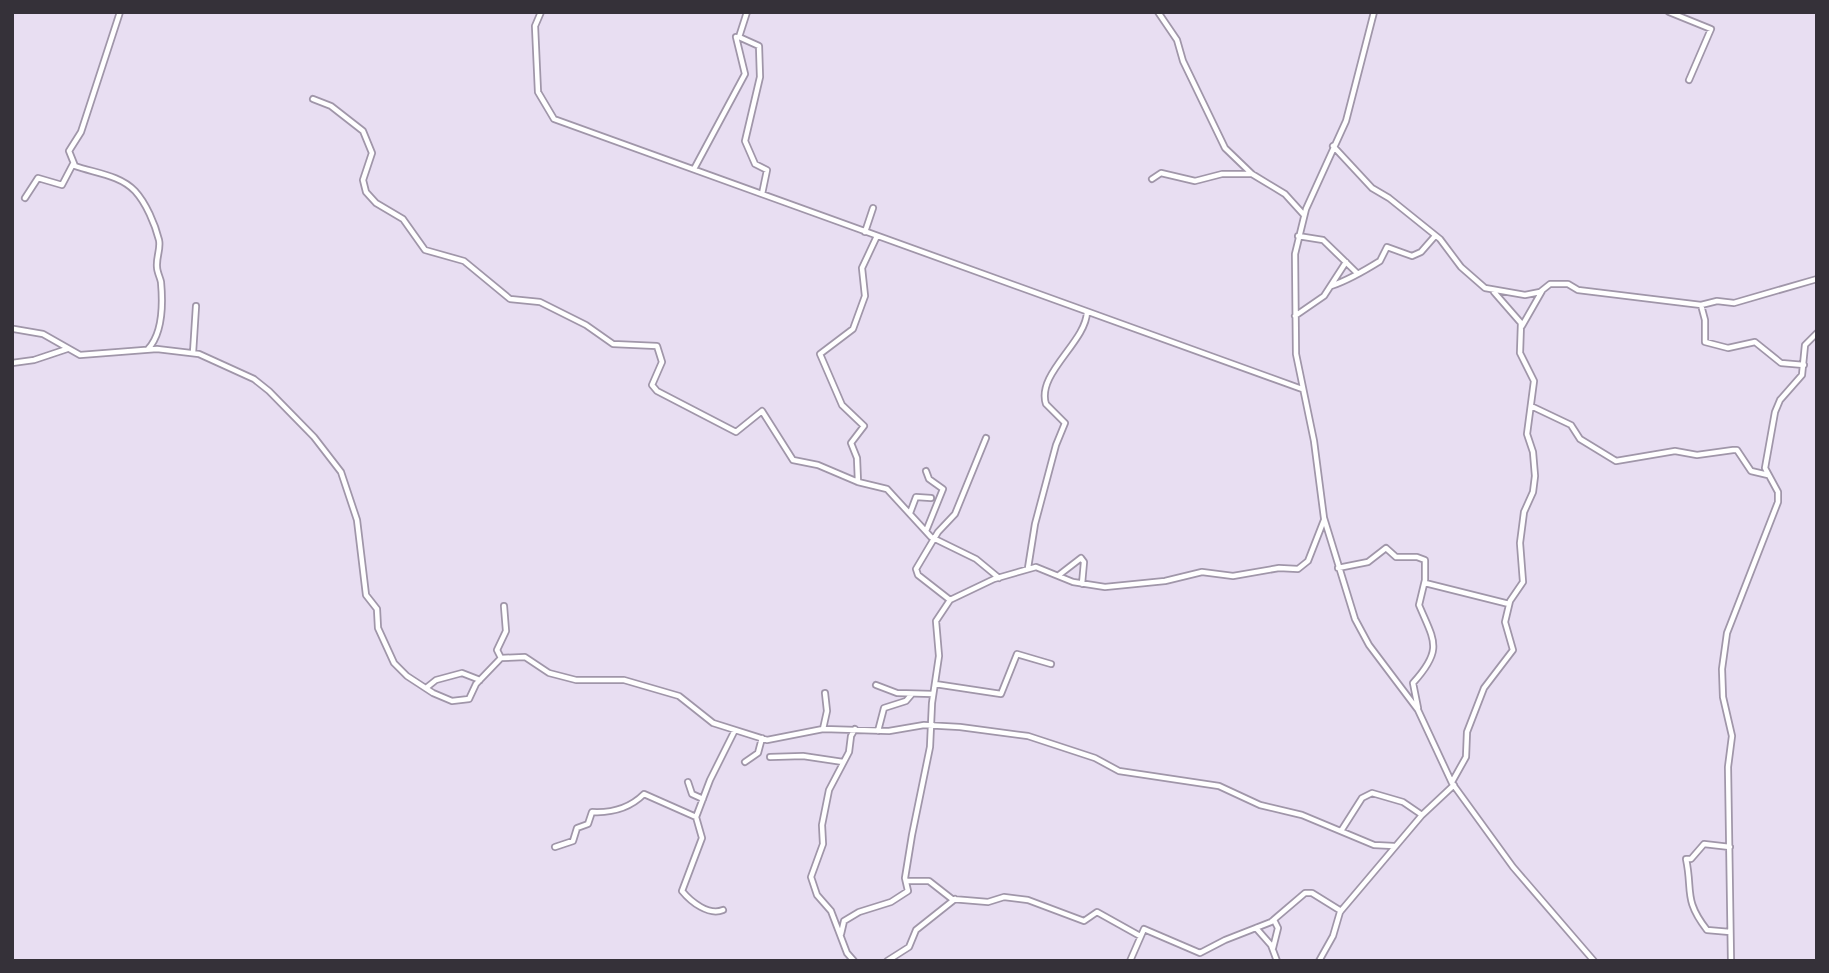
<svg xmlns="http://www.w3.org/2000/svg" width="1829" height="973" font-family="'Varela Round',sans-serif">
  <rect width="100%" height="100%" fill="#e8def2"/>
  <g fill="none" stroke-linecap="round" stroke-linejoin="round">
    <defs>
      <path id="minor" d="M120,12L81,132L69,151L75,166C95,173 120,175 135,191C146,203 155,224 159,240C161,249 156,257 157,267C157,272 160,277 161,282C163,304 163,333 148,349
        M541,12L535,26L538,92L554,119L1302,389
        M747,12L739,37L759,46L760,77L745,141L755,164L767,170L762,194
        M1158,12L1177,40L1183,61L1225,148L1252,174L1285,194L1304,215
        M1374,12L1346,121L1306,209L1295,254L1296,354L1314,441L1324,518L1355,619L1369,645L1418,710L1452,783L1513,867L1594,961
        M1669,12L1711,29L1689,80
        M313,99L331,106L363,131L372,153L363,180L366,192L376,203L403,219L425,250L464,261L510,299L540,302L586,325L613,344L657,346L662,362L652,385L657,391L736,432L762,411L793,460L818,465L858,482L887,489L931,537L976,559L999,578
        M1333,146L1372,188L1389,198L1440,239L1461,267L1485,288L1525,295L1540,292L1550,284H1568L1578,290L1701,305L1717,301L1734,303L1817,279
        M694,169L745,74L736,37
        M1152,179L1161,173L1195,181L1222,174H1252
        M25,198L38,178L62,185L73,164
        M865,232L873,208
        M1298,236L1323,240L1358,274
        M1331,286C1349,280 1364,271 1380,261L1387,247L1412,256L1421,252L1435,236
        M1701,305L1705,320V342L1728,348L1755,342L1781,363L1804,365
        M1295,316L1324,296L1346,262
        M1522,326L1542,291
        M14,329L43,334L80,355L157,349L199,354L254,379L269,391L314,437L341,472L357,520L366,595L377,609L378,628L394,663L407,676L433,693L452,701L469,699L476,684L501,658L525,657L549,673L576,680H624L679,696L713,723L767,740L823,729L889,731L924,725L960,727L1028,736L1095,758L1119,771L1219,786L1260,805L1302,815L1374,845L1394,846
        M193,353L196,306
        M12,363L34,360L67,349
        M1531,406L1571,425L1580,439L1616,461L1675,451L1697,455L1733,450H1737L1751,471L1768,475
        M926,471L929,479L943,489L926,531
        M858,482L857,458L851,443L864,426L842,405L820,354L853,329L865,296L862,268L877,236
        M910,513L916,497L931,498
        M1028,568L1035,524L1056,445L1065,423L1046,404C1036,374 1086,342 1087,312
        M1338,568L1368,562L1386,548L1396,557H1417L1425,560V580L1419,605C1434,641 1444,649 1413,683L1418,708
        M1059,575L1081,558L1084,562L1082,584
        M1425,583L1509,604
        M950,600L918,575L916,569L938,532L955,514L986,438
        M501,658L497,650L506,631L504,606
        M935,684L1001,694L1017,654L1051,664
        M876,685L897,693L933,694
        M426,688L436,680L462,673L480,680
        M823,729L827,711L825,693
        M878,731L884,708L906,701L912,694
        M770,757L803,756L843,762
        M745,762L758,753L762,738
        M688,782L692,794L703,799
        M1452,782L1466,757L1467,732L1484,688L1513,650L1505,622L1510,601L1523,582L1520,543L1524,512L1533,492L1535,476L1533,452L1527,434L1534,381L1520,353L1521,323L1494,292
        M1341,831L1362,798L1372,793L1403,802L1422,815
        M555,847L573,841L577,828L588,824L592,812C611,813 630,808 644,794L696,817
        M1730,847L1704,844L1691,859H1686C1693,891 1683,899 1707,930L1730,932
        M906,881H929L952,899L988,902L1004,897L1028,900L1084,921L1097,912L1140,936
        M723,910C709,916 691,902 682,891L702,838L696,817L710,780L735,730
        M1256,928L1271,945L1277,961
        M841,934L844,921L859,912L891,902L908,891L905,878L912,835L930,747L932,703L939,656L936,621L950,600L994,579L1036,567L1073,582L1105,587L1165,581L1202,572L1233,576L1279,568L1298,569L1308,561L1324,520
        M1273,948L1278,928L1274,920
        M854,961L847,953L831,911L817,895L811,877L823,844L822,825L829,790L849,752L851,736L855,729
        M887,961L909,947L916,930L955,899
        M1130,961L1144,929L1200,953L1225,940L1271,922L1305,893H1312L1341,911
        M1319,961L1333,936L1340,912L1422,815L1454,785
        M1731,961L1728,767L1732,736L1723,697L1722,669L1727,633L1778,502V492L1765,468L1775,412L1780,400L1802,375L1805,345L1817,333"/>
    </defs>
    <use href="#minor" stroke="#a096a9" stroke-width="8"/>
    <use href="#minor" stroke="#fff" stroke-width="4.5"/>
  </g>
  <rect width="1829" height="973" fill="none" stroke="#353139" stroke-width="28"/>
</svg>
